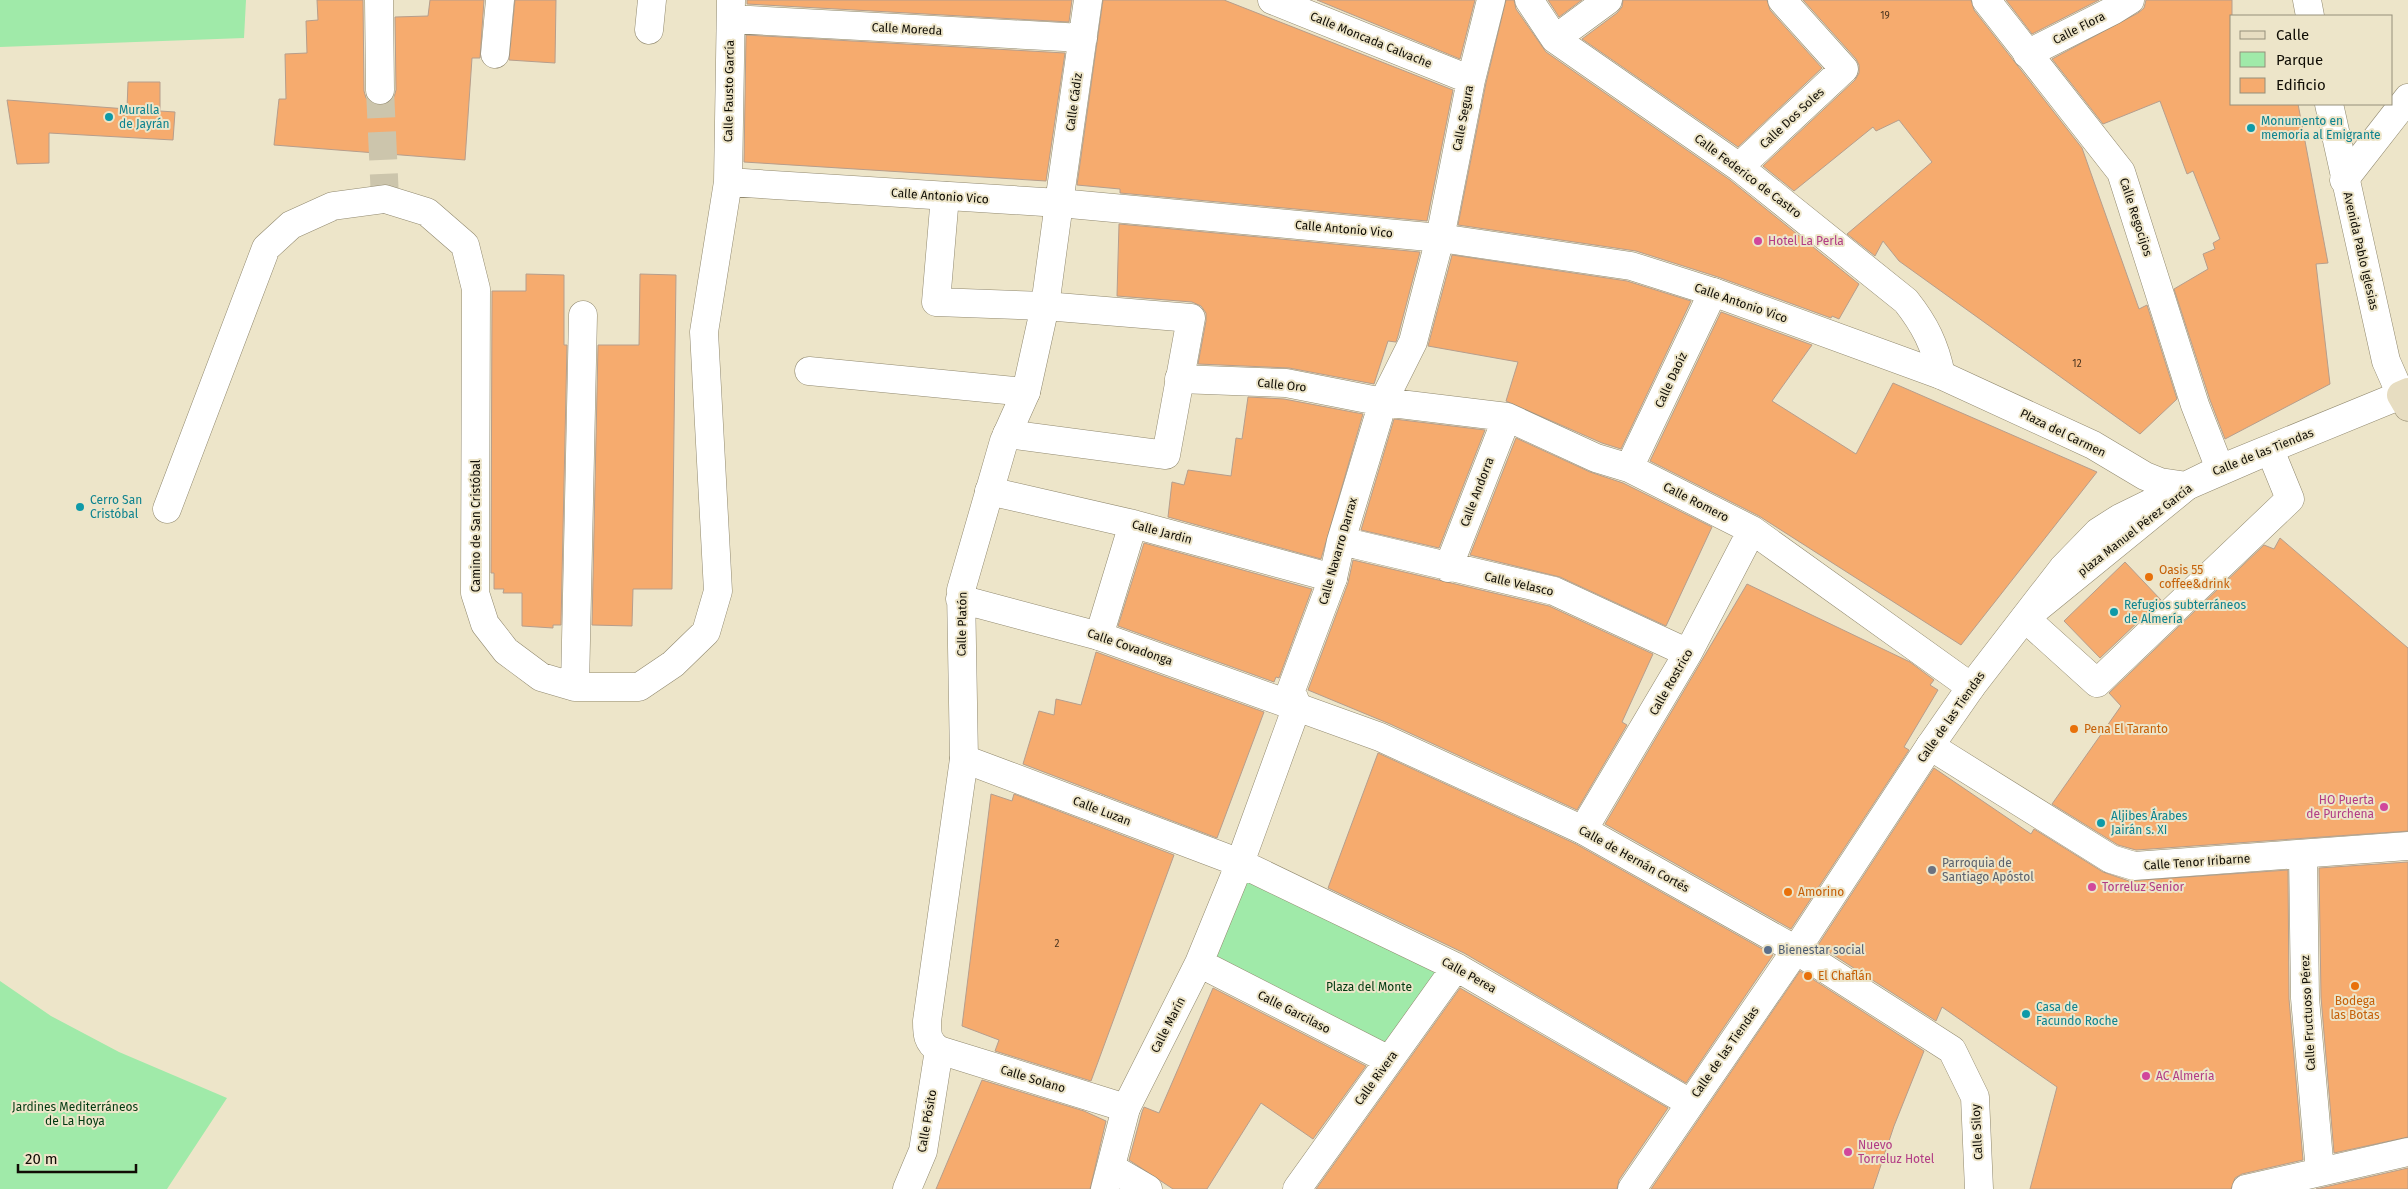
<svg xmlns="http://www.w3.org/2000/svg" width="2408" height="1189" font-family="'Fira Sans',sans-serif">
  <rect width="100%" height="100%" fill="#ede5c9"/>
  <path fill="#a0eaa9" d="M0,0H246L244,38L0,47Z
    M1240,863L1456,967L1389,1060L1199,963Z
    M0,981L51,1016L119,1052L227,1098L167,1189H0Z"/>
  <path fill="#f6ab6e" stroke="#b69e8c" d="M317,0H363L364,91L366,98L372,103L380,106L388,103L394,97L396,90L395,17L428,16L430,0H484L480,58H472L465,160L274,145L279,99H286L285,54L307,53L306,21L318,20Z
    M515,0H556L555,63L509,60Z
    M747,0H1072L1069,22L747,4Z
    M1103,0H1224L1453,90L1427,221L1120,193V189L1077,185Z
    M1317,0H1475L1460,59Z
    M1506,0H1514L1516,9L1546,52L1730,180L1859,284L1839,319L1832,316L1831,318L1718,277L1636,251L1458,225L1486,83Z
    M1548,0H1582L1559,17Z
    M1623,0H1767L1770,10L1822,68L1738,147L1582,39L1617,13L1622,7Z
    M1803,0H1971L1974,10L2082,148L2139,309L2147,305L2177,399L2140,434L1899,261L1883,241L1875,256L1847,234L1932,162L1899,120L1876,131L1873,127L1794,191L1763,166L1855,80L1859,73V65L1856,59Z
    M2006,0H2099L2032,34Z
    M2146,0H2232V104H2298L2328,263L2316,264L2330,384L2225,439L2210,400L2174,289L2208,269L2203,254L2215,249L2213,243L2220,239L2193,171L2187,174L2160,101L2103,124L2052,59L2138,13L2144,8Z
    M746,35L1065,53L1046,181L744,162Z
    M128,82H160V111L175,112L173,140L49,133V163L17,164L7,100L127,109Z
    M1119,224L1420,252L1398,336L1396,342L1388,341L1374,384L1289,368L1198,364L1206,321V313L1201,306L1192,302L1117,296Z
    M1452,255L1627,281L1691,301L1621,449L1602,443L1506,401L1518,362L1428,346Z
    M526,274L564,275V345H567L561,625H553V628L522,626V593H503L504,589H494V573H491L492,291H526Z
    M640,274L676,275L672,589H633L632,626L592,625L598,345H639Z
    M1721,312L1812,345L1772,401L1856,454L1893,383L2097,472L1961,645L1759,516L1650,461Z
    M1248,397L1284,399L1363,414L1321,559L1168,517L1172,482L1184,485L1188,470L1231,476L1236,438L1242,439Z
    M1394,419L1485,430L1439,548L1361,530Z
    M1516,438L1590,472L1623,483L1712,527L1666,626L1560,577L1470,555Z
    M2280,538L2408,648V831L2136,850L2118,845L2052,804L2121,706L2109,693L2264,545L2274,549Z
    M1144,543L1312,589L1279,678L1276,677L1274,682L1118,626Z
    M1353,560L1549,606L1653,654L1622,722L1627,725L1577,810L1390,724L1308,690L1348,583Z
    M2125,562L2161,600L2100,658L2064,621Z
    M1747,584L1910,662L1934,680L1930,685L1938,690L1904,747L1909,750L1791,929L1605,824Z
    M1096,652L1264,712L1217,838L1023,764L1039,711L1054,715L1056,699L1081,705Z
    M1378,753L1576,844L1773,955L1686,1083L1464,953L1328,888Z
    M1934,768L2031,834L2034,829L2103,872L2129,881L2288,870L2289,999L2303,1160L2242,1174L2235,1178L2231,1189H2030L2057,1087L1942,1007L1936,1021L1818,945Z
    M991,794L1012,801L1014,794L1174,855L1091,1081L995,1051L999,1040L962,1026Z
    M2408,862V1137L2334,1153L2321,997L2319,868Z
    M1800,971L1924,1051L1894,1126L1873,1189H1651Z
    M1213,988L1366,1066L1313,1139L1261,1103L1207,1189H1173L1129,1160L1142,1112L1144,1107L1159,1113Z
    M1460,988L1668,1108L1619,1180L1617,1189H1316Z
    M982,1080L1084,1111L1106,1121L1090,1189H936Z
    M2408,1168V1189H2316Z"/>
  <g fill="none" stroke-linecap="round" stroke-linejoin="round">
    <path stroke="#ccc5ac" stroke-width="28" stroke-dasharray="28 14" stroke-linecap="butt" d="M380,90L385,199"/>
    <defs>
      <path id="pedestrian" d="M945,196L936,302L1045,306L1191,318L1166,455L1007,434
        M809,371L1026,392
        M2270,450L2290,499L2097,683L2025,618L2187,486Z
        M989,491L1133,524L1333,578
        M1099,636L1133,524
        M1930,746L2111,859L2134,866L2408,846
        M964,759L1097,809
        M2303,854L2305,998L2320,1172
        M1632,1189L1796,950
        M2246,1189L2408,1152"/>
      <path id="minor" d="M379,0L380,90
        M1272,0L1471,80
        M1529,0L1555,39L1739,167L1906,301C1925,325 1935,345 1941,375
        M731,19L1083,38
        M649,30L652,0
        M1555,39L1608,0
        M495,54L500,0
        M2027,54L2114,10L2130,0
        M1739,167L1844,69L1782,0
        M2344,180L2408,98
        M728,182L1059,203L1088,0
        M1179,379L1286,383L1383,402L1507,417L1596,458L1629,468L1752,530L1971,687
        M1629,468L1713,292
        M167,509L266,248L291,225L333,206L385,199L427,212L465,245L476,289L475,593L485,624L506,651L541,677L575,687H639L673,664L706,632L718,591L704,332L728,182L731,0
        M1341,541L1554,591L1688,653
        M1448,568L1507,417
        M575,687L583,315
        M1097,809L1240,863L1456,967L1690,1103
        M1583,830L1688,653L1752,530
        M1199,963L1389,1060
        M1126,1108L1199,963L1240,863L1297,706L1291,690L1333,578L1341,541L1383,402L1413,342L1440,238L1471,80L1491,0
        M1112,1168L1148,1189
        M1297,1189L1456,967"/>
      <path id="tertiary" d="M1986,0L2121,172L2195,405L2220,469
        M2307,0L2310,16
        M960,599L1099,636L1380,737L1583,830L1796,950L1952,1050L1975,1097L1979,1189
        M1796,950L1930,746L1971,687L2063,568L2098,532L2120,518L2220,469L2401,395L2386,361L2329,104
        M907,1189L923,1151L939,1050
        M1105,1189L1126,1108L939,1050C927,1042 927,1034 927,1021L964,759L961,590L1004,441L1026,392L1045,306L1059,203L1440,238L1631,266L1713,292L1941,375L2093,445L2145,476L2160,482L2187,486"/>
      <path id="secondary" d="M2408,392L2401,395L2408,407"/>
    </defs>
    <use href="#pedestrian" stroke="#91896f" stroke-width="29"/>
    <use href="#minor" stroke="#91896f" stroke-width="29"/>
    <use href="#tertiary" stroke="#91896f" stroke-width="29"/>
    <use href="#secondary" stroke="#91896f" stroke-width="29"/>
    <use href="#pedestrian" stroke="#fff" stroke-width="28"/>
    <use href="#minor" stroke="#fff" stroke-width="28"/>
    <use href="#tertiary" stroke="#fff" stroke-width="28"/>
    <use href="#secondary" stroke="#e7ddc1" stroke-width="28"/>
  </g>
  <g fill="#0f9aa8" stroke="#ede5c9" stroke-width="2">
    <circle cx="109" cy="117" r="5"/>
    <circle cx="2251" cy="128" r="5"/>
    <circle cx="80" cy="507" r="5"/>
    <circle cx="2114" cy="612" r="5"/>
    <circle cx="2101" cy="823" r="5"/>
    <circle cx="2026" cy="1014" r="5"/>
  </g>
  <g fill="#d1479c" stroke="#ede5c9" stroke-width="2">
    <circle cx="1758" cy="241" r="5"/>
    <circle cx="2384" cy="807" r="5"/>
    <circle cx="2092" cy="887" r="5"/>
    <circle cx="2146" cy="1076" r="5"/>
    <circle cx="1848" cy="1152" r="5"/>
  </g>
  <g fill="#e8710a" stroke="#ede5c9" stroke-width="2">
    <circle cx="2149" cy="577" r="5"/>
    <circle cx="2074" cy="729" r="5"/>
    <circle cx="1788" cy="892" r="5"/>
    <circle cx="1808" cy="976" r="5"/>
    <circle cx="2355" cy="986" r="5"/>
  </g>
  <circle fill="#6b7280" stroke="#ede5c9" stroke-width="2" cx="1932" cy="870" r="5"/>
  <circle fill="#5c6f8a" stroke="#ede5c9" stroke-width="2" cx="1768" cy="950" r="5"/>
  <g text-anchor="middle" stroke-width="4" stroke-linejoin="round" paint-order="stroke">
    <g font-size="10" fill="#4a341f">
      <text x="1885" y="19">19</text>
      <text x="2077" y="367">12</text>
      <text x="1057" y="947">2</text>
    </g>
    <g font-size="12" fill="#100d05" stroke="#ede5c9">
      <text transform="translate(2079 28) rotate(-27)" y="4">Calle Flora</text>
      <text transform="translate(907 29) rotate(3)" y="4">Calle Moreda</text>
      <text transform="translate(1371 40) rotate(22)" y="4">Calle Moncada Calvache</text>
      <text transform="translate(729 91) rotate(-89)" y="4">Calle Fausto García</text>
      <text transform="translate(1074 102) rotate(-82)" y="4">Calle Cádiz</text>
      <text transform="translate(1463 118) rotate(-79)" y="4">Calle Segura</text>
      <text transform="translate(1792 118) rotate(-43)" y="4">Calle Dos Soles</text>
      <text transform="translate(1748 176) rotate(37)" y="4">Calle Federico de Castro</text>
      <text transform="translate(940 196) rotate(4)" y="4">Calle Antonio Vico</text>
      <text transform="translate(2136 217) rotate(72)" y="4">Calle Regocijos</text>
      <text transform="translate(1344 229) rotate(5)" y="4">Calle Antonio Vico</text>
      <text transform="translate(2361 251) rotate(77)" y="4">Avenida Pablo Iglesias</text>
      <text transform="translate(1741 303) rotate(19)" y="4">Calle Antonio Vico</text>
      <text transform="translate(1671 380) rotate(-65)" y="4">Calle Daoíz</text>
      <text transform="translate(1282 385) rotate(6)" y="4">Calle Oro</text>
      <text transform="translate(2063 433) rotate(26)" y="4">Plaza del Carmen</text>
      <text transform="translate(2263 452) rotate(-22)" y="4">Calle de las Tiendas</text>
      <text transform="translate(1477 492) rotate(-69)" y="4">Calle Andorra</text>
      <text transform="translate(1696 502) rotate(27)" y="4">Calle Romero</text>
      <text transform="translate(476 526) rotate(-90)" y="4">Camino de San Cristóbal</text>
      <text transform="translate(2135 530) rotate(-38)" y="4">plaza Manuel Pérez García</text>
      <text transform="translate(1162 532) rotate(15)" y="4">Calle Jardin</text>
      <text transform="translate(1338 551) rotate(-74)" y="4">Calle Navarro Darrax</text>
      <text transform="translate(1519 584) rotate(13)" y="4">Calle Velasco</text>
      <text transform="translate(962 624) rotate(-89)" y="4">Calle Platón</text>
      <text transform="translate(1130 647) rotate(19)" y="4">Calle Covadonga</text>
      <text transform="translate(1671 682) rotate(-60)" y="4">Calle Rostrico</text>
      <text transform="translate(1951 717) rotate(-55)" y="4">Calle de las Tiendas</text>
      <text transform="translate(1102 811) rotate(21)" y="4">Calle Luzan</text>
      <text transform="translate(1634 859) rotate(29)" y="4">Calle de Hernán Cortés</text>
      <text transform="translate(2197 862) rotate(-4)" y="4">Calle Tenor Iribarne</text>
      <text transform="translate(1469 975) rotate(29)" y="4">Calle Perea</text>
      <text transform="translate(1294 1012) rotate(27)" y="4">Calle Garcilaso</text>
      <text transform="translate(2308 1013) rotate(-93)" y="4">Calle Fructuoso Pérez</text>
      <text transform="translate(1168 1025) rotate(-63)" y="4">Calle Marín</text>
      <text transform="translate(1725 1052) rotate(-55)" y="4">Calle de las Tiendas</text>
      <text transform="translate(1376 1078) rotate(-54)" y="4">Calle Rivera</text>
      <text transform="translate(1033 1079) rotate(17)" y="4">Calle Solano</text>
      <text transform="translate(927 1121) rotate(-80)" y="4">Calle Pósito</text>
      <text transform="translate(1977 1132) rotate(-93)" y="4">Calle Siloy</text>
    </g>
    <g font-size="12" fill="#0d838f" stroke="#ede5c9" text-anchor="start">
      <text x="119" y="114">Muralla<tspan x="119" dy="14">de Jayrán</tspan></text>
      <text x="2261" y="125">Monumento en<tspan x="2261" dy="14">memoria al Emigrante</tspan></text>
      <text x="90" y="504">Cerro San<tspan x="90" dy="14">Cristóbal</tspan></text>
      <text x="2124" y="609">Refugios subterráneos<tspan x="2124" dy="14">de Almería</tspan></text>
      <text x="2111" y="820">Aljibes Árabes<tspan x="2111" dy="14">Jairán s. XI</tspan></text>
      <text x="2036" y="1011">Casa de<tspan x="2036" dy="14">Facundo Roche</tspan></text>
    </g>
    <g font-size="12" fill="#b23c85" stroke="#ede5c9" text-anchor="start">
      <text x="1768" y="245">Hotel La Perla</text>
      <text x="2374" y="804" text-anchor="end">HO Puerta<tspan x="2374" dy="14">de Purchena</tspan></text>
      <text x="2102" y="891">Torreluz Senior</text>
      <text x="2156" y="1080">AC Almería</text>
      <text x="1858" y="1149">Nuevo<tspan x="1858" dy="14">Torreluz Hotel</tspan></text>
    </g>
    <g font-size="12" fill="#c56008" stroke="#ede5c9" text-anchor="start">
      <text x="2159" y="574">Oasis 55<tspan x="2159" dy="14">coffee&amp;drink</tspan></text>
      <text x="2084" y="733">Pena El Taranto</text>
      <text x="1798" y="896">Amorino</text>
      <text x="1818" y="980">El Chaflán</text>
      <text x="2355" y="1005" text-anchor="middle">Bodega<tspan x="2355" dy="14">las Botas</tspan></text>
    </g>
    <g font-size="12" fill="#5b616d" stroke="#ede5c9" text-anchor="start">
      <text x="1942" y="867">Parroquia de<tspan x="1942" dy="14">Santiago Apóstol</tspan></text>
    </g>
    <g font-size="12" fill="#4e5e75" stroke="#ede5c9" text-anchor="start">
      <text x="1778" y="954">Bienestar social</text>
    </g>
    <g font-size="12" fill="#003910" stroke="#ede5c9">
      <text x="1369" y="991">Plaza del Monte</text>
      <text x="75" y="1111">Jardines Mediterráneos<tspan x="75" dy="14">de La Hoya</tspan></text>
    </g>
  </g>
  <rect x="2230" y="15" width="162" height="90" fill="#ede5c9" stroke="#958f7b"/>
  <rect x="2240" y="31" width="25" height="8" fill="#e7ddc1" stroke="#958f7b"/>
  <text x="2276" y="40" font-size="15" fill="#100d05">Calle</text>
  <rect x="2240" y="52" width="25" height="15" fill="#a0eaa9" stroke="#958f7b"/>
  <text x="2276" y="65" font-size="15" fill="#100d05">Parque</text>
  <rect x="2240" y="78" width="25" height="15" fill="#f6ab6e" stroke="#958f7b"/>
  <text x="2276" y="90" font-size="15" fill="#100d05">Edificio</text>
  <path d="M18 1164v8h118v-8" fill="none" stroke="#100d05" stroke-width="2.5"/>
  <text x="25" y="1164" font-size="15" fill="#100d05" stroke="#ede5c9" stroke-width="4" paint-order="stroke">20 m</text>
</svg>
